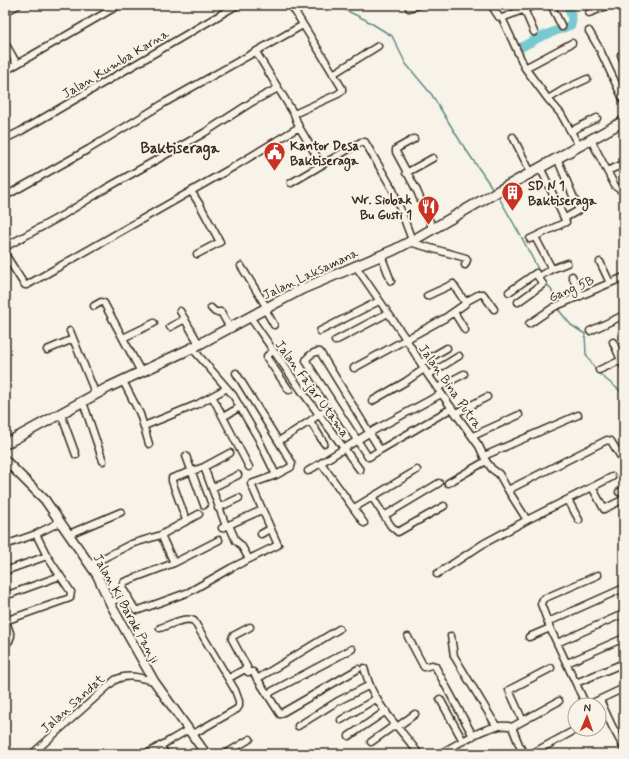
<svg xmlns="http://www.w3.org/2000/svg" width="629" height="759" font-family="Mynerve,sans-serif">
  <rect width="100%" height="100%" fill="#f7f3e8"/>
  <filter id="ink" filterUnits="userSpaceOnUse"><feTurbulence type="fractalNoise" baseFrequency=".025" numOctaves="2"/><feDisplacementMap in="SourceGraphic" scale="8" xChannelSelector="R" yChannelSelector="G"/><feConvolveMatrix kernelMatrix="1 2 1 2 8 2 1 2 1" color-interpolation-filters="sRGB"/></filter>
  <g filter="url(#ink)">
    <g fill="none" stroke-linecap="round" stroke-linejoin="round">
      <path stroke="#608988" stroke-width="1.5" d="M335,5L366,20L392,36L406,64L432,95L462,144L493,189
        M498,196L522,238L540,273
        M542,277L552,291L555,305
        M557,308L571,325L585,334L586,354L597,372L624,394"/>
      <path stroke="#78c9cf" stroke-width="9" d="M518,49L540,37L571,25L572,19L568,5"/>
      <defs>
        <path id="minor" d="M291,5L342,88V91L338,94L294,114
          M491,5L499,17L502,18L525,68L548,99L561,114L579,146
          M551,5L562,27
          M409,8L419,5
          M524,9L534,32
          M5,12L18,5
          M589,13L610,5
          M502,18L535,5
          M589,31L599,48L624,101
          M5,43L17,64
          M256,52L294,114L299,127L322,165
          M624,53L621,55L624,62
          M525,68L572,43
          M5,71L119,5
          M333,74L378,46
          M548,99L563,90L587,79
          M571,131L597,118
          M513,137L531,173
          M5,139L21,131L237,5
          M414,139L396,149V152L417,191L433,229
          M591,140L615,186L619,189L624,187
          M557,158L579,210L565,218
          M607,171L624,164
          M406,173L433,158
          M291,183L361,142H365L393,190L412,240
          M191,191L200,205L220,242L197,254
          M5,194H9L89,149L166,102L303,25
          M535,237L552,269L567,263
          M530,239L566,222L540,167
          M409,242L466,258L467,260L465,265
          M5,247L63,215L105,189L204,133L252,102L278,88
          M5,254L22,281L25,285H27L235,166L299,127
          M381,255L391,281
          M600,262L610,283
          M355,265L406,339L428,375L479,446L486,461L492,469L499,474L508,490L527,520
          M241,266L267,308
          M572,276L581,296
          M509,292L536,273L538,277L552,269
          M427,296L453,284L465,302
          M518,302L543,284L538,277
          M94,306L101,302L104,303L141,372
          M211,308L215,312H221L230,328
          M265,309L274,325
          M180,311L199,344
          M454,312L465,330
          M250,317L301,390L360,470
          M529,324L554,307L624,277
          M170,327L185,319
          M70,331L96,395
          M320,331L379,301
          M590,331L624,315
          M123,338L154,323
          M335,341L388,313
          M613,342L624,367
          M192,348L233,395L258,438L276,475
          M47,350L73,339
          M273,351L267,356V358L289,390
          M421,363L447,348
          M354,368L445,318L465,304V302L480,294H483L494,309
          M599,370L624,359
          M428,375L459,356
          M123,381L140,414L149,444
          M437,388L464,374
          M212,396L249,467
          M372,401L405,382L424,369
          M83,402L103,461
          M456,413L487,397
          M61,414L76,455
          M223,417L240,407
          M310,421L324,443
          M144,426L198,404L227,388
          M473,436L519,415
          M279,441L310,421L333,404
          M380,450L320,352C315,351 307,356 306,361L368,457H369L380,450L452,408
          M186,456L204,505
          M484,456L578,415
          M321,463L364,523
          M204,467L226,526
          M308,471L369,433L441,394
          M448,483L486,461
          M592,487L604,509L622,500
          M212,488L238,475
          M508,490L607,440L611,441L624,462
          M619,492L624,490
          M372,497L391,526L398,532L444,506
          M568,500L579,520
          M218,508L239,498
          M354,508L417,470
          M384,516L439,483
          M186,520L172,481V478L204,467L230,453
          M229,525L236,541L241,545L249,559
          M222,528L262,510
          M69,534L121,512
          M261,534L270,529
          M161,535L174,563
          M219,540L174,563L124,582L122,587L134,608L136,610H139L189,592L231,568L278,545L251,484L276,475L291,467L292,463L236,373
          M5,545L36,534L60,522
          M90,565L131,544L161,535L199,514
          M5,571L47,556
          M437,574L483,544L527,520L612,477
          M5,596L60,576
          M110,602L128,596
          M5,618L11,636L9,641L5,643
          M5,621L70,598L71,592L47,556L36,534
          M548,622L624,588
          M160,628C170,625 185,616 194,621L235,690L239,701V706L237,709L193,734
          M451,636L454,656L497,727
          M408,637L424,667L432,665L435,666L473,736
          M529,637L550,628
          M557,643L623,614
          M567,663L624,638
          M364,668C366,674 368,680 370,686C380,710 404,733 419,754
          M246,669L248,672H253L280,714L358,669
          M229,678L247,668V667L232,639L233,636L250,627
          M257,679L339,629
          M576,683L624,663
          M267,694L352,649
          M440,699L463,741
          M600,700L612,726L624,748
          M586,705L550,628L541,604L543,599L598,575
          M588,705L624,688
          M341,720L377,698
          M523,721L509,690L551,668
          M298,726L338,701L370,685
          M397,727L415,714
          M512,727L559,701
          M349,736L386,711
          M371,742L395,725
          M160,746L166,754
          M32,754L115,680C128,673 140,678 154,681
          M147,754C161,745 175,738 189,729
          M225,754L250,739
          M439,754C458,745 491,720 512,727L520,747L526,754
          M531,754L577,729
          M622,754L624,752"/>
        <path id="tertiary" d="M5,460L45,500L90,565L97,575L111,605L154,681L206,754"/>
        <path id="secondary" d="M5,444L109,387L192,348L302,289L394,250L417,238L500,190L624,121"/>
      </defs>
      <use href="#minor" stroke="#3b2a1e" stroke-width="9"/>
      <use href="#tertiary" stroke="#3b2a1e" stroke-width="11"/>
      <use href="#secondary" stroke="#3b2a1e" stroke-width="12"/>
      <use href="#minor" stroke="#f7f3e8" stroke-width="6"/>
      <use href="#tertiary" stroke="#f7f3e8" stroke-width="8"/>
      <use href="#secondary" stroke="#f7f3e8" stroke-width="9"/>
    </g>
  </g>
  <defs>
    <symbol id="civic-pin" viewBox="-11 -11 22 30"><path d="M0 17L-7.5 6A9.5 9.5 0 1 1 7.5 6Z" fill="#c8321e" stroke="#f7f3e8"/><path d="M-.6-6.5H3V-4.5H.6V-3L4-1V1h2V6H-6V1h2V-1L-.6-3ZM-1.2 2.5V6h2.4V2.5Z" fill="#fff"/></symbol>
    <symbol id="building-pin" viewBox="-11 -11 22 30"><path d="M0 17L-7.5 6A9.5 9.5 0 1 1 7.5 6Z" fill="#c8321e" stroke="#f7f3e8"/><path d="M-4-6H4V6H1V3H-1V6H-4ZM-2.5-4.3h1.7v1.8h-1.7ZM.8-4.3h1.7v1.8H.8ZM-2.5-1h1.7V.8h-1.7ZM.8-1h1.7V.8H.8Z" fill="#fff"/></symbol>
    <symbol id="restaurant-pin" viewBox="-11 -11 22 30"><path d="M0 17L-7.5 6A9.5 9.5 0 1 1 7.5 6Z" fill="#c8321e" stroke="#f7f3e8"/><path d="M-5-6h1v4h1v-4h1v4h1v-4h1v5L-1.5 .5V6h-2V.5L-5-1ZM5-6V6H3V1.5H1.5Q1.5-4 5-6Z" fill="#fff"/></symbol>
  </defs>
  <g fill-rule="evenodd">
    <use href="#civic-pin" x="262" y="140" width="25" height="34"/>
    <use href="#building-pin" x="500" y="180" width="25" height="34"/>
    <use href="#restaurant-pin" x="416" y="194" width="25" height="34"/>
  </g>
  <g text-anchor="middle" stroke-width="4" stroke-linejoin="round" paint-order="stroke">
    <g font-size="13" fill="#3b2a1e" stroke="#f7f3e8">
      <text transform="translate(115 63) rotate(-31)" y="5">Jalan Kumba Karna</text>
      <text transform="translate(310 273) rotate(-25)" y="5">Jalan Laksamana</text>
      <text transform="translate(571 288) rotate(-23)" y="5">Gang 5B</text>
      <text transform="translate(451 386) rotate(55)" y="5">Jalan Bina Putra</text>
      <text transform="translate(313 388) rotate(54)" y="5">Jalan Fajar Utama</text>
      <text transform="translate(127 608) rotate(61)" y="5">Jalan Ki Barak Panji</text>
      <text transform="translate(72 703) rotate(-42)" y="5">Jalan Sandat</text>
    </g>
    <g font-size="13" font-weight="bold" fill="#3b2a1e" stroke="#f7f3e8" text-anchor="start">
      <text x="290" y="150">Kantor Desa<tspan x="290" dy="15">Baktiseraga</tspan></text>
      <text x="528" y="190">SD N 1<tspan x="528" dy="15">Baktiseraga</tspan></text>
      <text x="412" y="204" text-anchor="end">Wr. Siobak<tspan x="412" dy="15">Bu Gusti 1</tspan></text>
    </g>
    <g font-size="15" font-weight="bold" fill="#3b2a1e" stroke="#f7f3e8">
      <text x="180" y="153">Baktiseraga</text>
    </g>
  </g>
  <rect width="629" height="759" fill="none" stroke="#f7f3e8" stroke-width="20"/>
  <rect x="10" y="10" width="609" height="739" fill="none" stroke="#3b2a1e" stroke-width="1.5" filter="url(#ink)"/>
  <g transform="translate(587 717) rotate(2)"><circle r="19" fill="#f7f3e8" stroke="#aca397"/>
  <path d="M0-3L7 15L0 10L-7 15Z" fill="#c8321e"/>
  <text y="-6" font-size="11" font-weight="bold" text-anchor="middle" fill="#3b2a1e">N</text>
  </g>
</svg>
